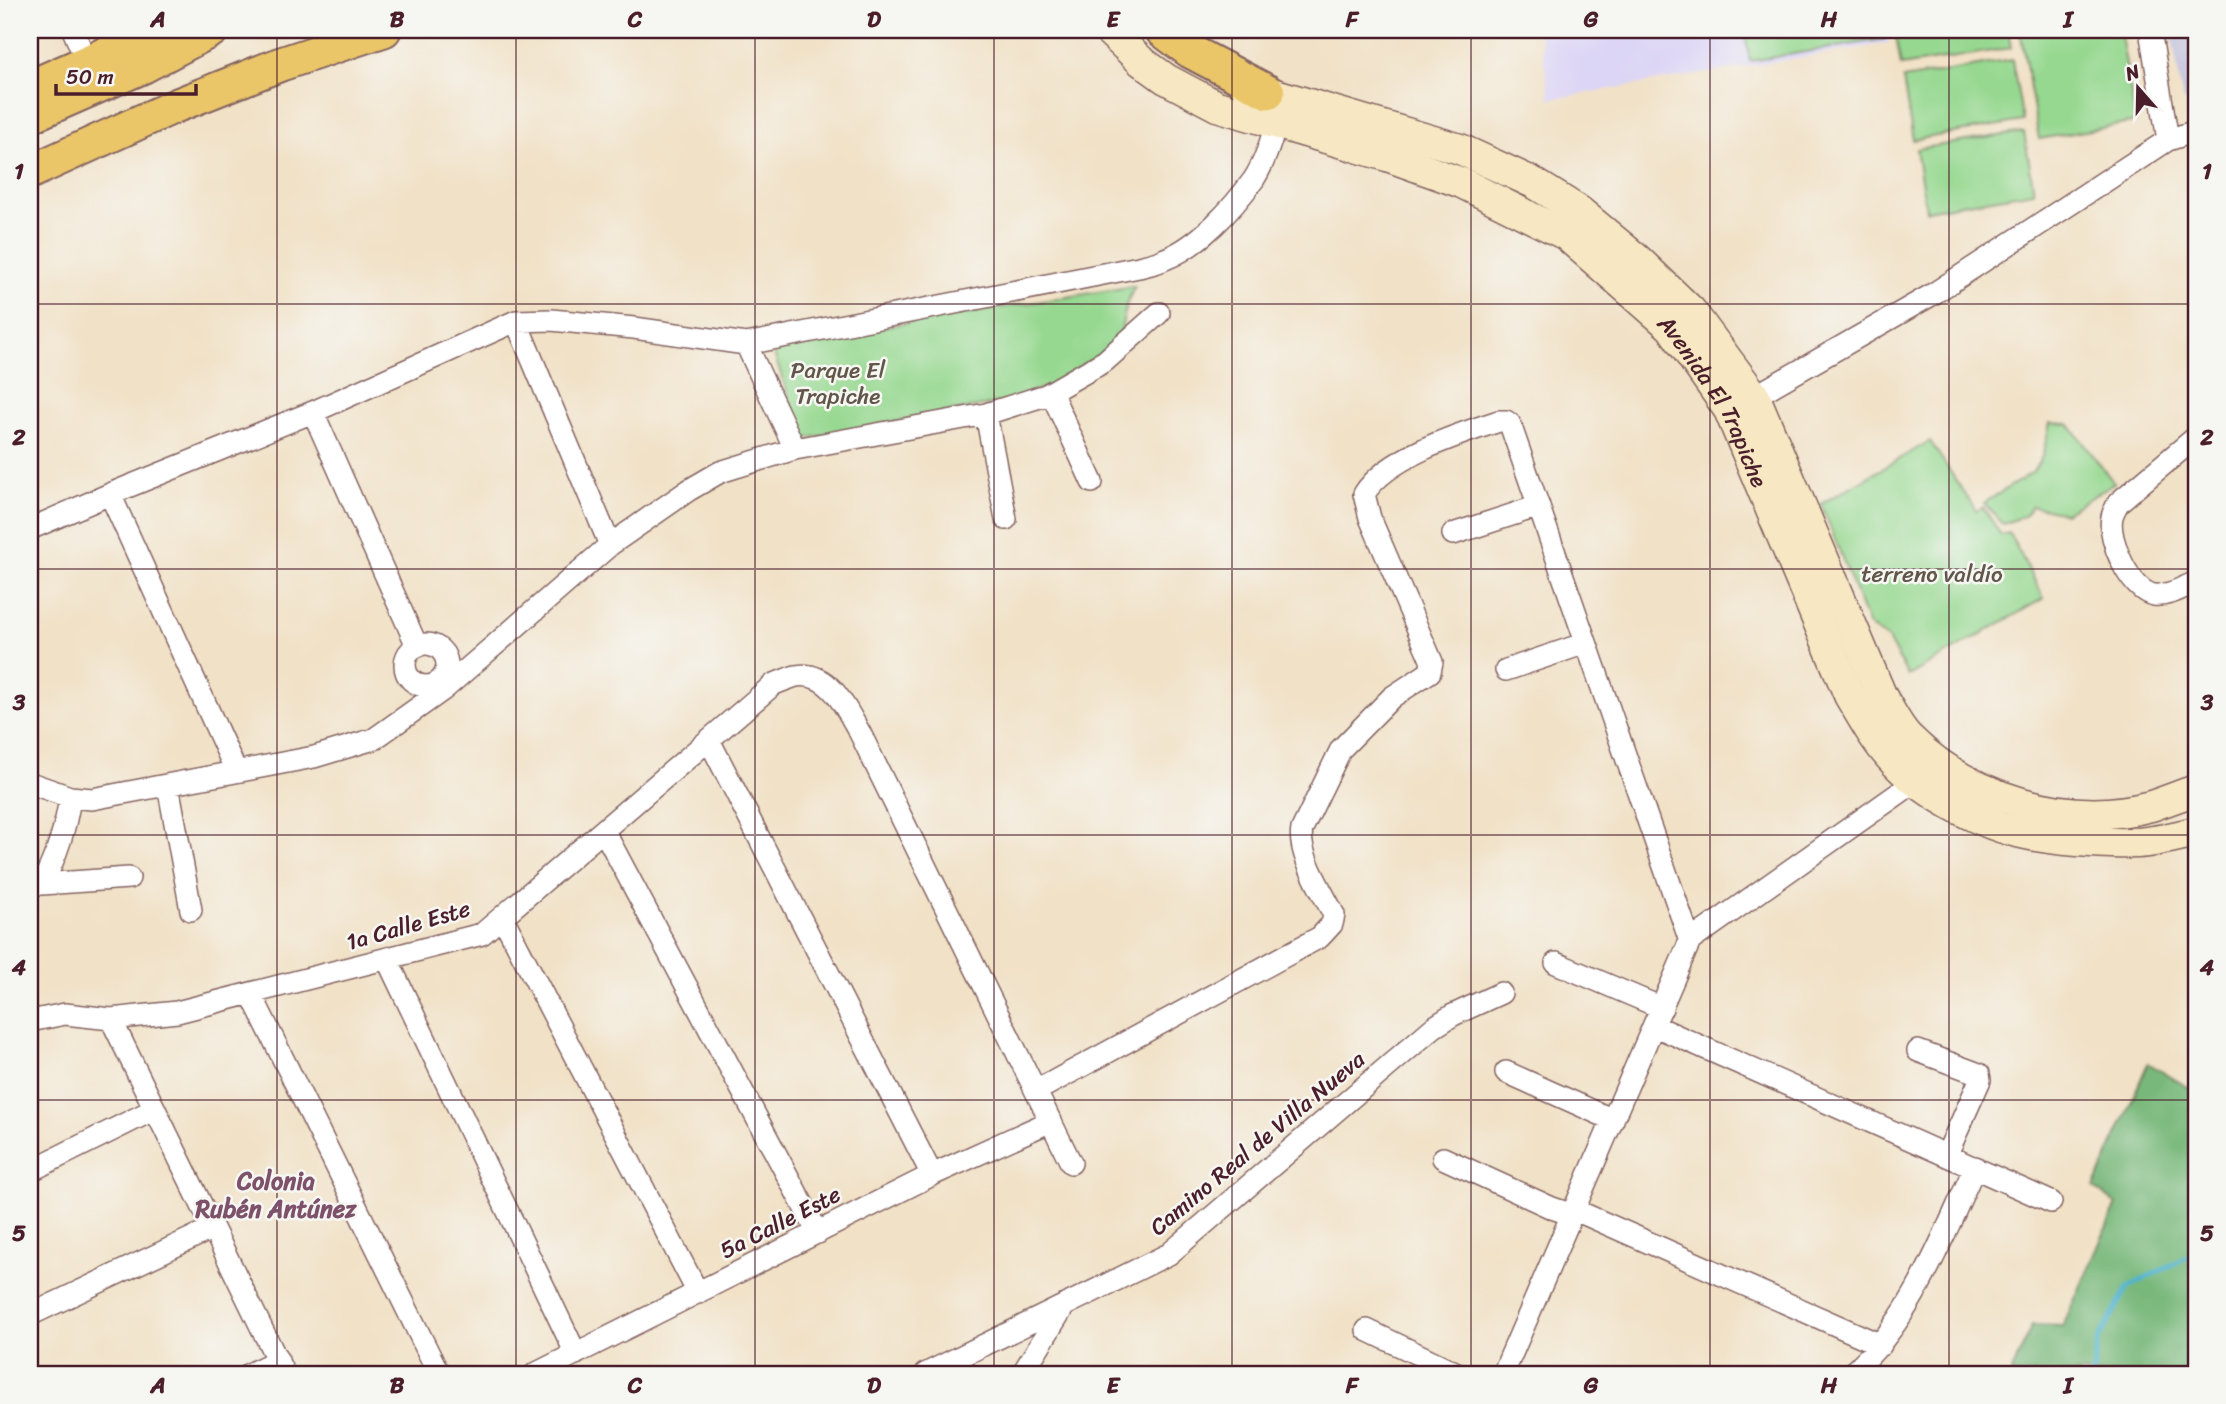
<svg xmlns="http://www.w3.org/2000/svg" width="2226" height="1404" font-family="Sriracha,sans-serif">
  <rect width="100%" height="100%" fill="#f6f6f2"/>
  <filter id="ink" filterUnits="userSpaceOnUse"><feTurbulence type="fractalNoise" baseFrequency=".0143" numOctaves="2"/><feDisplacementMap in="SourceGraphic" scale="14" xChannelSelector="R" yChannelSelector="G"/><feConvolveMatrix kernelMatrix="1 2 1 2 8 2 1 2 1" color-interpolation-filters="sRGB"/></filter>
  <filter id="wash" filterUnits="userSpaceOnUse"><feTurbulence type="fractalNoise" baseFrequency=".00686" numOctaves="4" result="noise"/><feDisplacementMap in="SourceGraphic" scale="28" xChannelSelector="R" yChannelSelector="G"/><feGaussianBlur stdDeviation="1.57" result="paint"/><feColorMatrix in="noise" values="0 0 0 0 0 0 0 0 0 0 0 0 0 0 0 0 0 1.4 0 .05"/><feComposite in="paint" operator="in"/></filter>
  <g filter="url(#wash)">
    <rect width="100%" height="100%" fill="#f1e1c6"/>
    <path fill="#dcd5f6" d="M1539,30H1887L1889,43L1550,99Z"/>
    <path fill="#c2c1dc" d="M2171,30H2196V98L2183,101Z"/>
    <path fill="#96d890" stroke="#707c5e" stroke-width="2" d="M1744,30H1883L1885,39L1750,61Z
      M1895,30H2008L2011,48L1901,66Z
      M2020,30H2120L2136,122L2039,139Z
      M2012,60L2023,121L1913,140L1903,79Z
      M2024,132L2034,192L1926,210L1916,149Z
      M1135,286L1127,302L1120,336L1100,354L1049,386L1004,402L803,439L771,345Z
      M2050,423L2069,424L2114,483L2065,513L2032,506L2024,516L2003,524L1984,503L2033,472L2043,455Z
      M1930,441L1976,511L1983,507L2001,535L2009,533L2044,598L1908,676L1888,639L1869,626L1821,504Z"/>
    <path fill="#78b87a" stroke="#616c52" stroke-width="2" d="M2148,1063L2196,1092V1374H2011L2032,1325L2063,1326L2117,1204L2094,1188Z"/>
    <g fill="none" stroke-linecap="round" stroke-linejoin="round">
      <path stroke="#4fb3ce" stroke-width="5" d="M2092,1374L2099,1339L2128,1287L2196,1252"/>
    </g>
  </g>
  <g filter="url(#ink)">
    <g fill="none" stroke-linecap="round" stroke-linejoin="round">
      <defs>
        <path id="minor" d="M73,30L87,62
          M2150,30L2168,140
          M516,321L610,545
          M746,344L795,449
          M1051,392L1092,482
          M1743,403L1933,294L2168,140L2196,131
          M313,412L417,646
          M986,414L1006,519
          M2196,437L2119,502C2116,507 2113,512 2112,517C2107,539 2130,591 2154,595C2168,597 2184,587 2196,582
          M110,494L236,771
          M30,529L110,494L313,412L516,321L551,320L634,328L746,344L1139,267C1147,265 1157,263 1165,259C1199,246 1233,208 1254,179C1265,162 1271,142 1276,123
          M1453,534L1539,506
          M405 665a21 21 0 1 1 42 0a21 21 0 1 1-42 0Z
          M1506,670L1586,643
          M709,740L932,1175
          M30,783L70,797L92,799L314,757L374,739L443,690L610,545L689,490L720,472L795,449L986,414L1046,395L1105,361L1159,313
          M168,785L191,910
          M604,831L818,1233
          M30,884H42C56,857 66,827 70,797
          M42,884L129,878
          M503,918L698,1293
          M387,959L576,1354
          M1556,963L1662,1008
          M251,994L439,1374
          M111,1019L284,1374
          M30,1021L65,1014L111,1019L177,1012L482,934L774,684C781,682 788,678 796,676C830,670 846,709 860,733L1071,1163
          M1655,1026L2051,1202
          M1918,1051L1979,1074L1980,1080L1947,1154
          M1506,1072L1613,1120
          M1036,1091L1320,937L1332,924L1334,915C1323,892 1297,854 1302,829L1341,749L1392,697L1430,672L1432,662L1370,518L1364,494C1387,457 1459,434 1499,421H1506L1510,424L1690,941
          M1443,1158L1552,1208L1573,1215
          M30,1171L155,1109
          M1575,1210L1881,1345
          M30,1315L213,1228
          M1367,1330L1459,1374
          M249,1374L278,1360
          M535,1374L932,1175L1051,1121
          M925,1374L1169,1254L1434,1027L1453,1015L1501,993
          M1022,1374L1064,1306
          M1503,1374L1690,941L1926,774
          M1851,1374C1913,1319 1941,1240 1975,1167"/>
        <g id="secondary">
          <path id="s1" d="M1108,30L1141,61L1166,79L1217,106L1387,156L1462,183L1566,235L1671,327L1729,410L1849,695C1862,717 1874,739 1890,757C1919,790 1975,822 2017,832C2048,840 2101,844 2134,843C2154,843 2176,836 2196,832"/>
          <path d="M1245,85L1460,149L1534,183L1579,211L1638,260L1691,311L1755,397L1882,697C1890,710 1898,727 1908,737C1968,798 2068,828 2151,806C2166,801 2181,795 2196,790"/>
        </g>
        <path id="primary" d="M1162,30L1190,51L1268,92
          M30,87L160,30
          M30,116L144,66L212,30
          M30,172L175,106L281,64L384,30"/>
      </defs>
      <use href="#minor" stroke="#846361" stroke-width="24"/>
      <use href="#secondary" stroke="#846361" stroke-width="33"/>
      <use href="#primary" stroke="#846361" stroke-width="37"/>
      <use href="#minor" stroke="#fff" stroke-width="21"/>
      <use href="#secondary" stroke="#f7e8c3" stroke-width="30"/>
      <use href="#primary" stroke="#eac669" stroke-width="33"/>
    </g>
  </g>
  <path fill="none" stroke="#4a1f2b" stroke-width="2" stroke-opacity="0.55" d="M277,30V1374M516,30V1374M755,30V1374M994,30V1374M1232,30V1374M1471,30V1374M1710,30V1374M1949,30V1374M30,304H2196M30,569H2196M30,835H2196M30,1100H2196"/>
  <g text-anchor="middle" stroke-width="5" stroke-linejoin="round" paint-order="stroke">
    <g font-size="23" fill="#615649" stroke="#f6f6f2">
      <text x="838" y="378">Parque El<tspan x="838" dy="26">Trapiche</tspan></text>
      <text x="1932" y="582">terreno valdío</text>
    </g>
    <g font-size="23" fill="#4a1f2b" stroke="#f6f6f2">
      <text dy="8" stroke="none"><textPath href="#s1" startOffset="732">Avenida El Trapiche</textPath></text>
      <text transform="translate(408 925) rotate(-16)" y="8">1a Calle Este</text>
      <text transform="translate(1257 1143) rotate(-40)" y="8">Camino Real de Villa Nueva</text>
      <text transform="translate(780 1222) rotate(-27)" y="8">5a Calle Este</text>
    </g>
    <g font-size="24" font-weight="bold" fill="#7e516a" stroke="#f6f6f2">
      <text x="276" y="1189">Colonia<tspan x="276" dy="28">Rubén Antúnez</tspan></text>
    </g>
  </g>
  <rect width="2226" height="1404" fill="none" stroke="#f6f6f2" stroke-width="77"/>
  <g transform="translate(2138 88) rotate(340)" stroke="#f6f6f2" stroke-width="5" paint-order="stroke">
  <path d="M0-5L12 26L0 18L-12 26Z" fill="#4a1f2b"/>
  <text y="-10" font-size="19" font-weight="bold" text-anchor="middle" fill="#4a1f2b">N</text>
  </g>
  <path d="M56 84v10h140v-10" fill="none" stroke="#4a1f2b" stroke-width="3.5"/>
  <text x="66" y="84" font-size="21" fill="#4a1f2b" stroke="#f6f6f2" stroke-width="5" paint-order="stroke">50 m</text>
  <rect x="38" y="38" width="2150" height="1328" fill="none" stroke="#4a1f2b" stroke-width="2.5"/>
  <g font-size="23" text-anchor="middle" font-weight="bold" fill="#4a1f2b">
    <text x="158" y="27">A</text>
    <text x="397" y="27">B</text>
    <text x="635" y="27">C</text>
    <text x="874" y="27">D</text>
    <text x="1113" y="27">E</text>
    <text x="1352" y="27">F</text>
    <text x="1591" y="27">G</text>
    <text x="1829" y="27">H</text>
    <text x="2068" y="27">I</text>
    <text x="19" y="179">1</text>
    <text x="2207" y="179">1</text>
    <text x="19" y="445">2</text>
    <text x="2207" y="445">2</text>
    <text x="19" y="710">3</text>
    <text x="2207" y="710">3</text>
    <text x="19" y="975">4</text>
    <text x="2207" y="975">4</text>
    <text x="19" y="1241">5</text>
    <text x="2207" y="1241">5</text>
    <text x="158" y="1393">A</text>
    <text x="397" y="1393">B</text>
    <text x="635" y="1393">C</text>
    <text x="874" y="1393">D</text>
    <text x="1113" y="1393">E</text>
    <text x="1352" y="1393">F</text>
    <text x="1591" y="1393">G</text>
    <text x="1829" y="1393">H</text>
    <text x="2068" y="1393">I</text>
  </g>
</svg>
